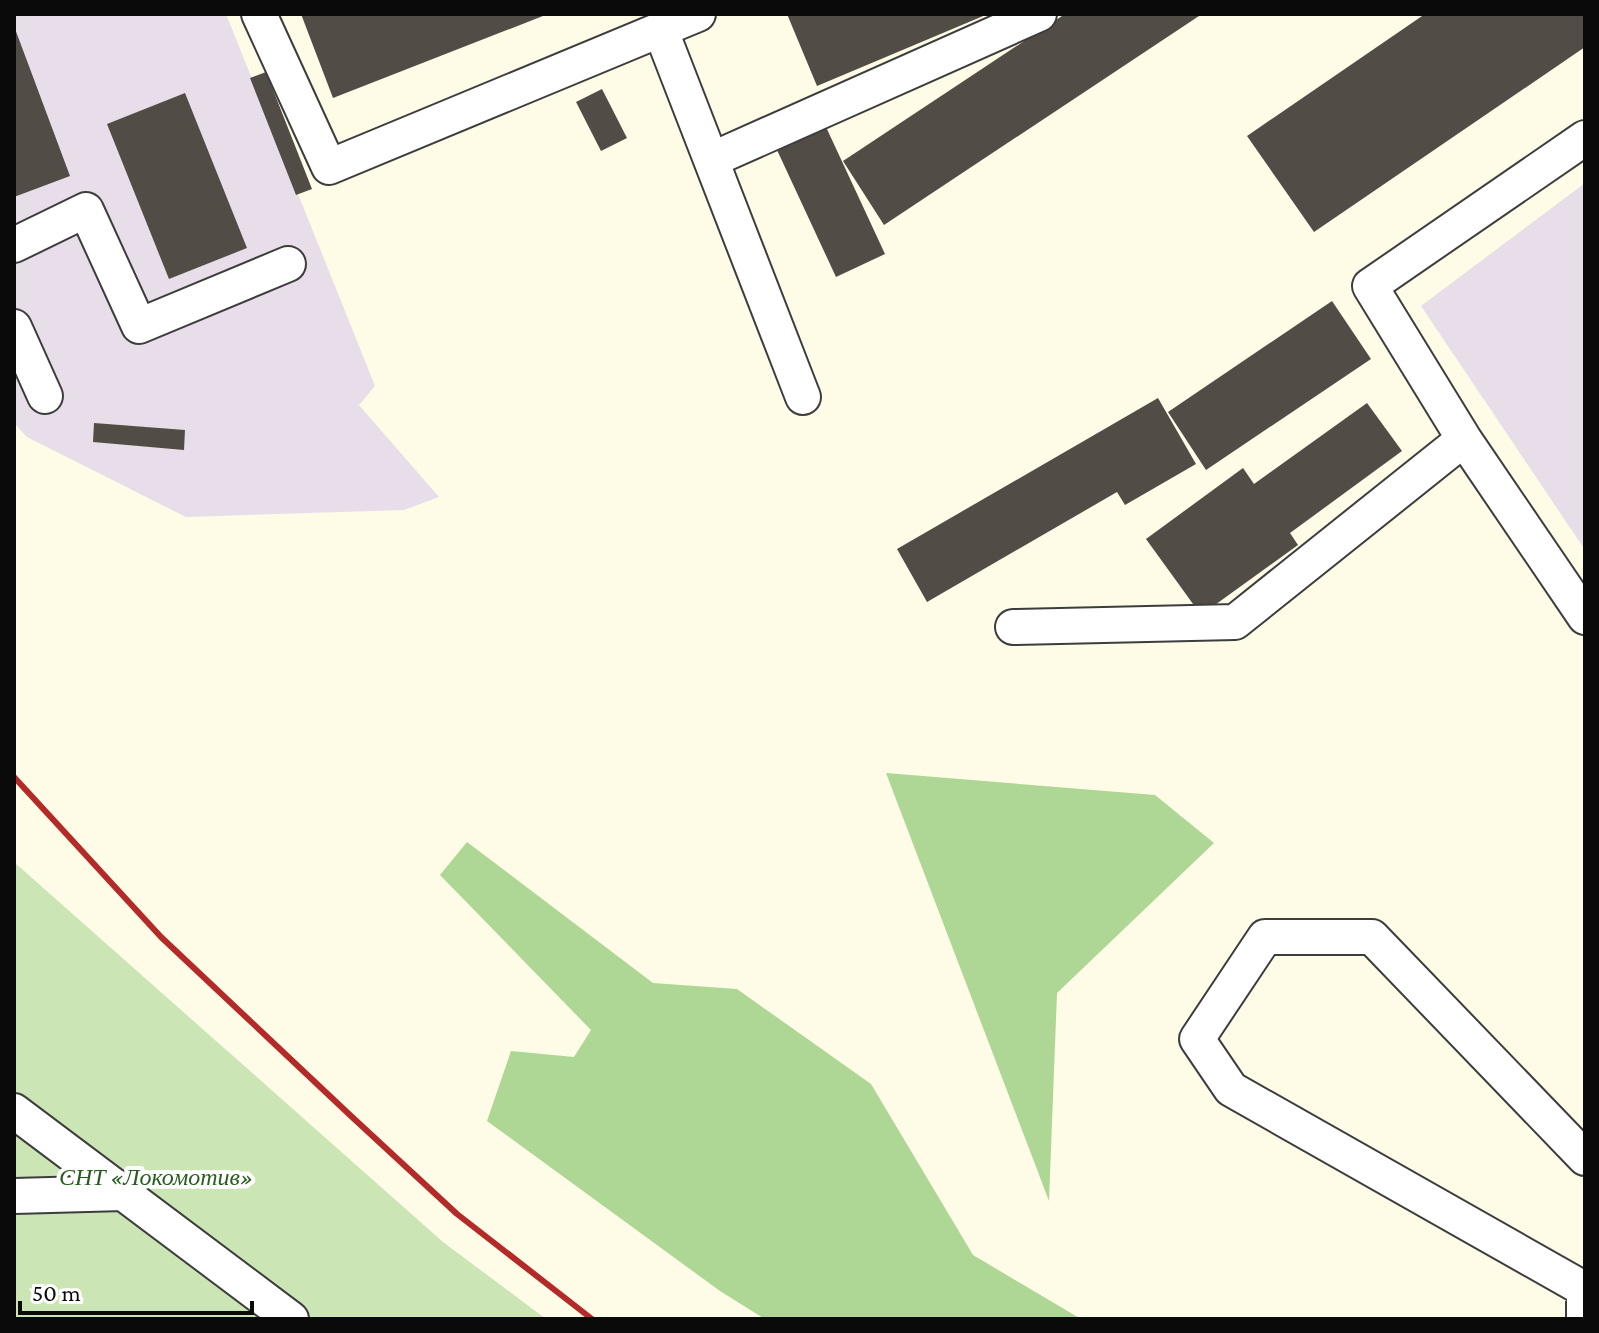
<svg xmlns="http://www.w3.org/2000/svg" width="1599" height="1333" font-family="'Crimson Pro',serif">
  <rect width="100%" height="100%" fill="#fefbe7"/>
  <path fill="#e8dee9" d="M14,14H226L375,386L359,405L439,497L404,510L186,517L27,437L14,423Z
    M1585,183V550L1421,306Z"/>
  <path fill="#cbe6b4" d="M14,862L443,1242L546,1319H14Z"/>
  <path fill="#aed694" d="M886,773L1155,795L1214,843L1057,993L1049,1201Z
    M467,842L653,983L737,989L871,1084L973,1255L1081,1319H765L720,1291L487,1121L511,1051L574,1057L591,1030L440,875Z"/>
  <path fill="#524c47" d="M301,14H548L333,98Z
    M787,14H988L817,86Z
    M1065,14L1199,16L884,225L843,161Z
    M1425,14H1585V47L1314,232L1247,136Z
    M14,26L70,176L14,197Z
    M266,72L312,189L296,195L250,78Z
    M602,89L627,138L601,151L576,102Z
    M185,93L247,248L169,279L107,124Z
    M826,127L885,254L836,277L777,150Z
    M1332,301L1371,359L1206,470L1168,412Z
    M1158,398L1196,464L1125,505L1117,492L927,602L897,549Z
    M1367,403L1402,451L1290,533L1298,545L1201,615L1146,539L1243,468L1254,484Z
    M94,423L185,430L184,450L93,442Z"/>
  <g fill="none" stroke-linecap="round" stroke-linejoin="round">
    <defs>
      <path id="minor" d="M259,14L329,167L698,14
        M661,31L803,397
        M1585,138L1370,286L1464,439L1585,617
        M711,160L1039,14
        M14,245L86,210L139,326L288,264
        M14,327L45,396
        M1013,627L1235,622L1464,439
        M14,1111L291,1319
        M14,1196L124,1193
        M1584,1319V1289L1231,1089L1197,1039L1265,937H1372L1585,1158"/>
    </defs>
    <use href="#minor" stroke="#3d3d3d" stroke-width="38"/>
    <use href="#minor" stroke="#fff" stroke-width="34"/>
    <path stroke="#b32a28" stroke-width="6" d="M14,777L161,937L351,1116L457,1214L592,1319"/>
  </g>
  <g text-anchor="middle" stroke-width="8" stroke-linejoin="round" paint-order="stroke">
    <g font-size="24" font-style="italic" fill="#275e1e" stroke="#fff">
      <text x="156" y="1185">СНТ «Локомотив»</text>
    </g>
  </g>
  <rect width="1599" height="1333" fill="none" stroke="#0a0a0a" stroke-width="32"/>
  <path d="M20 1301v12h232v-12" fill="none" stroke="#0a0a0a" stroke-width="4"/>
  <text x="32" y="1301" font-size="24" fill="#0a0a0a" stroke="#ffffff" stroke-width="6" paint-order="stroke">50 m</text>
</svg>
